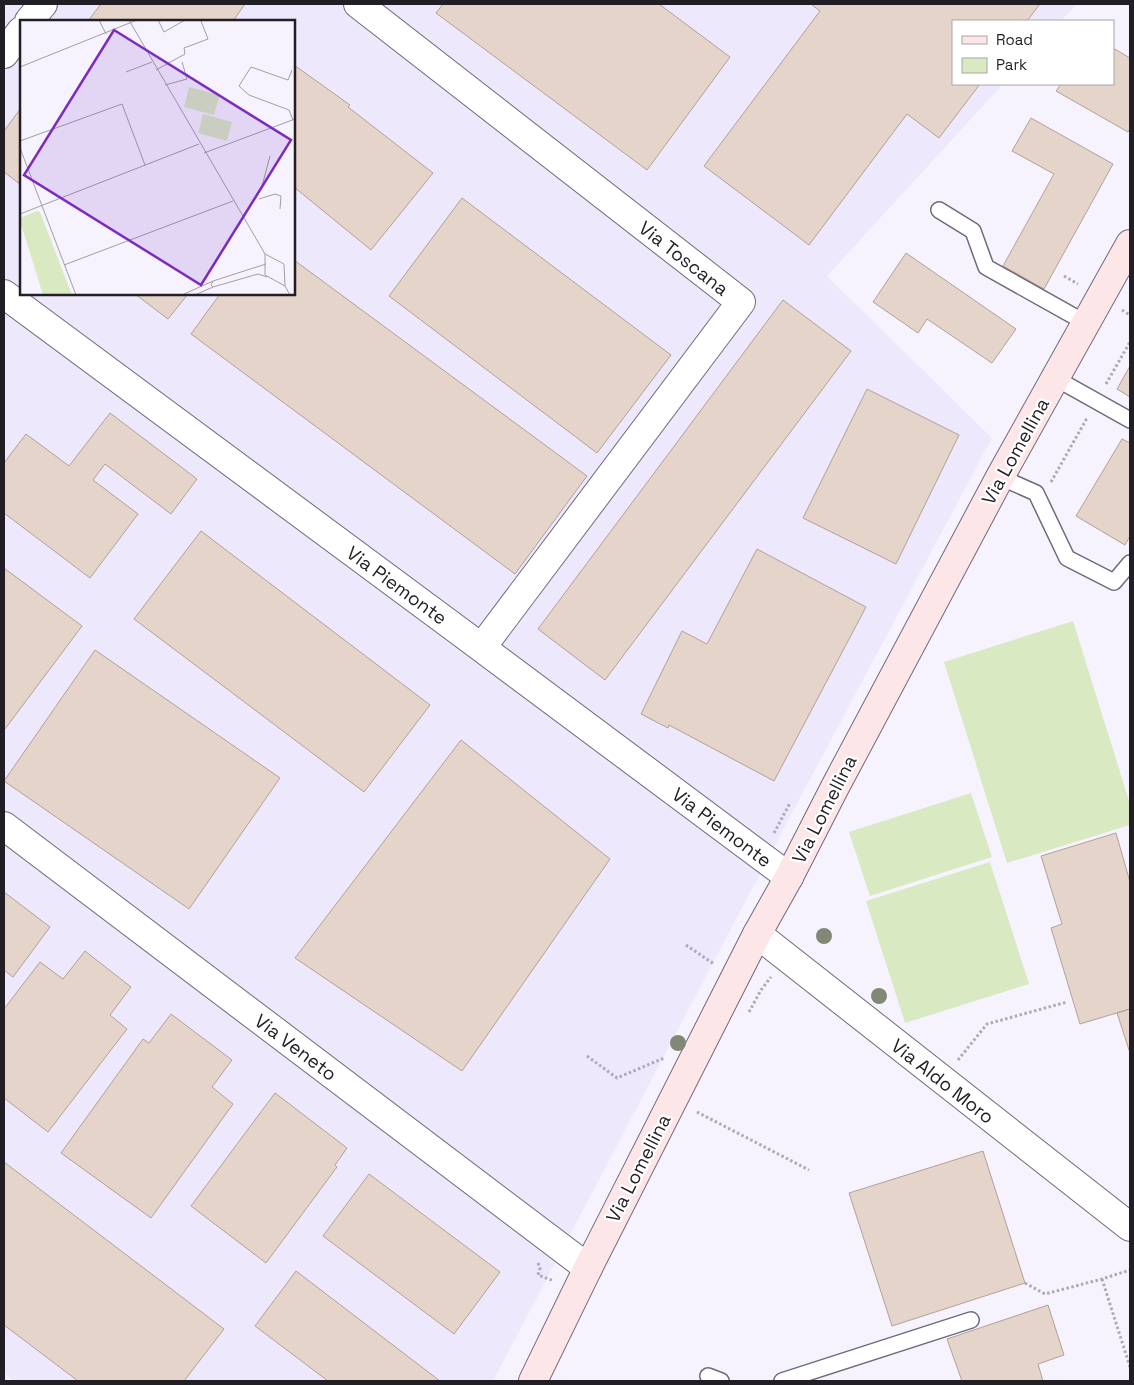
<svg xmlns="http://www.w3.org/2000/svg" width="1134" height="1385" font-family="'Space Grotesk',sans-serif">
  <rect width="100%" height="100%" fill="#f6f3fe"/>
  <path fill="#ede8fc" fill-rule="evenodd" d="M4,4H1077L1061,21H953V84H1003L827,276L992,438L783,830L493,1381H14L4,1373ZM21,21H294V294H21Z"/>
  <path fill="#d9eac2" d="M1073,621L1130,804V825L1007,863L944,662Z
    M971,793L992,857L870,896L849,832Z
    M990,862L1029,984L905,1023L866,901Z"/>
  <path fill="#e5d4c9" stroke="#b1a196" d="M101,4H245L233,21H88Z
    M443,4H659L730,57L647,170L436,13Z
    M811,4H1040L1027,21H953V84H980L939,138L907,114L809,245L704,166L820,11Z
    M1113,48L1130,58V129L1128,132L1056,91L1061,84H1113Z
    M294,65L350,105L348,107L433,173L371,250L294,187Z
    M21,108V185L4,172V131Z
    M1031,118L1113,164L1044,289L1003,266L1054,174L1012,151Z
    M462,198L671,355L597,453L389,296Z
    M906,253L1016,329L992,363L927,319L918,333L873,302Z
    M294,260L587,476L515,574L191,334L220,294H294Z
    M135,294H188L168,319Z
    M783,300L851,351L605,680L538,629Z
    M1130,366V397L1117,389Z
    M867,389L959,435L896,564L803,518Z
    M110,413L197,479L171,514L105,464L93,480L138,514L90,578L4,513V463L26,434L69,466Z
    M1122,439L1130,443V536L1125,545L1076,516Z
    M201,531L430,705L364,792L134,619Z
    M757,549L866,607L774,781L669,725L668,728L641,714L682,631L707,644Z
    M4,568L82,626L5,729L4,728Z
    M95,650L280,778L189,909L4,781Z
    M461,740L610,859L462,1071L295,958Z
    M1116,833L1130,882V1009L1080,1024L1051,928L1062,924L1041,856Z
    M4,892L50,927L13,977L5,971L4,973Z
    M85,951L131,987L110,1015L127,1029L48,1132L4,1098V1009L40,962L63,979Z
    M1130,1009V1053L1117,1013Z
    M171,1014L232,1060L212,1087L233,1104L151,1218L61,1153L143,1039L149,1043Z
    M275,1093L347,1148L335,1165L337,1167L266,1263L191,1206Z
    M983,1151L1025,1283L892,1326L849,1193Z
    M4,1162L224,1329L184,1381H78L4,1325Z
    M369,1174L500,1272L454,1334L323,1236Z
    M296,1271L440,1381H328L255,1326Z
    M1048,1305L1064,1355L1038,1364L1043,1381H962L947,1339Z"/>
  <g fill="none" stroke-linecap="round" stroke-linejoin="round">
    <defs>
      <path id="lane" d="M939,210L973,231L986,267L1086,323
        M1055,378L1130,420
        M1000,477L1036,493L1067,558L1114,582L1130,563
        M708,1376L721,1381
        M782,1381L971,1320"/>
      <path id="street" d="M358,4L741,302L482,647
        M29,21L43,4
        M4,54L21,31
        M4,294L459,631L789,877
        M4,826L588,1268
        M757,934L1130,1227"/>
      <path id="secondary" d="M533,1381L588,1268L757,934L789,877L835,787L1000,477L1130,244"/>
    </defs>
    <use href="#lane" stroke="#6e6a79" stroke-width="18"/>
    <use href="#street" stroke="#6e6a79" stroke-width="30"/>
    <use href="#secondary" stroke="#6e6a79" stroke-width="30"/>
    <path stroke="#adaab3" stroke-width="3" stroke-dasharray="2.5 2.5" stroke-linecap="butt" d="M1064,276L1078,284
      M1122,310L1130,315
      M1106,384L1130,342
      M1051,482L1087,418
      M774,833L790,803
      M686,945L714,964
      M749,1012L761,990L771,977
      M587,1056L617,1078L664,1058
      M958,1060L987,1024L1067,1002
      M697,1112L809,1170
      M538,1263L540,1268L538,1275L554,1281
      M1102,1279L1130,1367
      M1025,1283L1045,1294L1102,1279L1130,1270"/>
    <use href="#lane" stroke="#fff" stroke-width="15"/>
    <use href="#street" stroke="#fff" stroke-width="28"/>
    <use href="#secondary" stroke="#fde6e8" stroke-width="28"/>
  </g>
  <g fill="#828876">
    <circle cx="824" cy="936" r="8"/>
    <circle cx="879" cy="996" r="8"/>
    <circle cx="678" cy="1043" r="8"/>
  </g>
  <g text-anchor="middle" stroke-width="4.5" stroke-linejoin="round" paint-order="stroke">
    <g font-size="19" fill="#211f25" stroke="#fff">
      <text transform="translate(684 258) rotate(38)" y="7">Via Toscana</text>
      <text transform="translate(1015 451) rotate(-61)" y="7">Via Lomellina</text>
      <text transform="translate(397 585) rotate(36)" y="7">Via Piemonte</text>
      <text transform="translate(824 809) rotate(-63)" y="7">Via Lomellina</text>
      <text transform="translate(722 827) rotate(37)" y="7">Via Piemonte</text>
      <text transform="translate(296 1047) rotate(37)" y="7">Via Veneto</text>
      <text transform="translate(943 1081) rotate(38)" y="7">Via Aldo Moro</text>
      <text transform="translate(638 1168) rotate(-63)" y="7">Via Lomellina</text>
    </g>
  </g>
  <g transform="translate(20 20)">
    <rect width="275" height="275" fill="#f6f3fe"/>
    <path d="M169,67L200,75L194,95L164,87ZM183,94L212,102L207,121L178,113ZM17,191L20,192L52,275H23L0,201V198Z" fill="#d9eac2"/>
    <path fill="none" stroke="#a19ea7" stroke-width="1" d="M79,0L86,14M109,0L245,234V255L265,266M138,0L144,12L165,0M0,47L117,0M136,50L165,34L164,28L188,19L181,1M272,50L268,60L231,47L219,66L229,75L269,90L273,100M106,52L132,42M145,65L167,59L162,42M0,121L102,84L125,145M0,128L56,275M184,133L275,99M236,174L241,170L250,136M239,179L255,174L261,176L260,189M0,194L179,124M245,234L264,244L265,266L270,275M246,244L193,261L191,265L193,267L238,254L247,257M44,245L213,181M162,275L193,261M175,275L193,267"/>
    <path fill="#7b2cbf" fill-opacity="0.15" stroke="#7b2cbf" stroke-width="2.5" d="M94,10L271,120L181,265L4,155Z"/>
    <rect width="275" height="275" fill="none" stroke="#211f25" stroke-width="2.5"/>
  </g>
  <rect width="1134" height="1385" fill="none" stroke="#211f25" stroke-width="10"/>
  <rect x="952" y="20" width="162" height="65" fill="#ffffff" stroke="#a6a5a8"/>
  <rect x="962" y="36" width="25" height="8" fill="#fde6e8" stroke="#a6a5a8"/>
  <text x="996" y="45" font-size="15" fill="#211f25">Road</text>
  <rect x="962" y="58" width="25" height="15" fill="#d9eac2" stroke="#a6a5a8"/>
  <text x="996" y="70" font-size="15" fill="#211f25">Park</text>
</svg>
